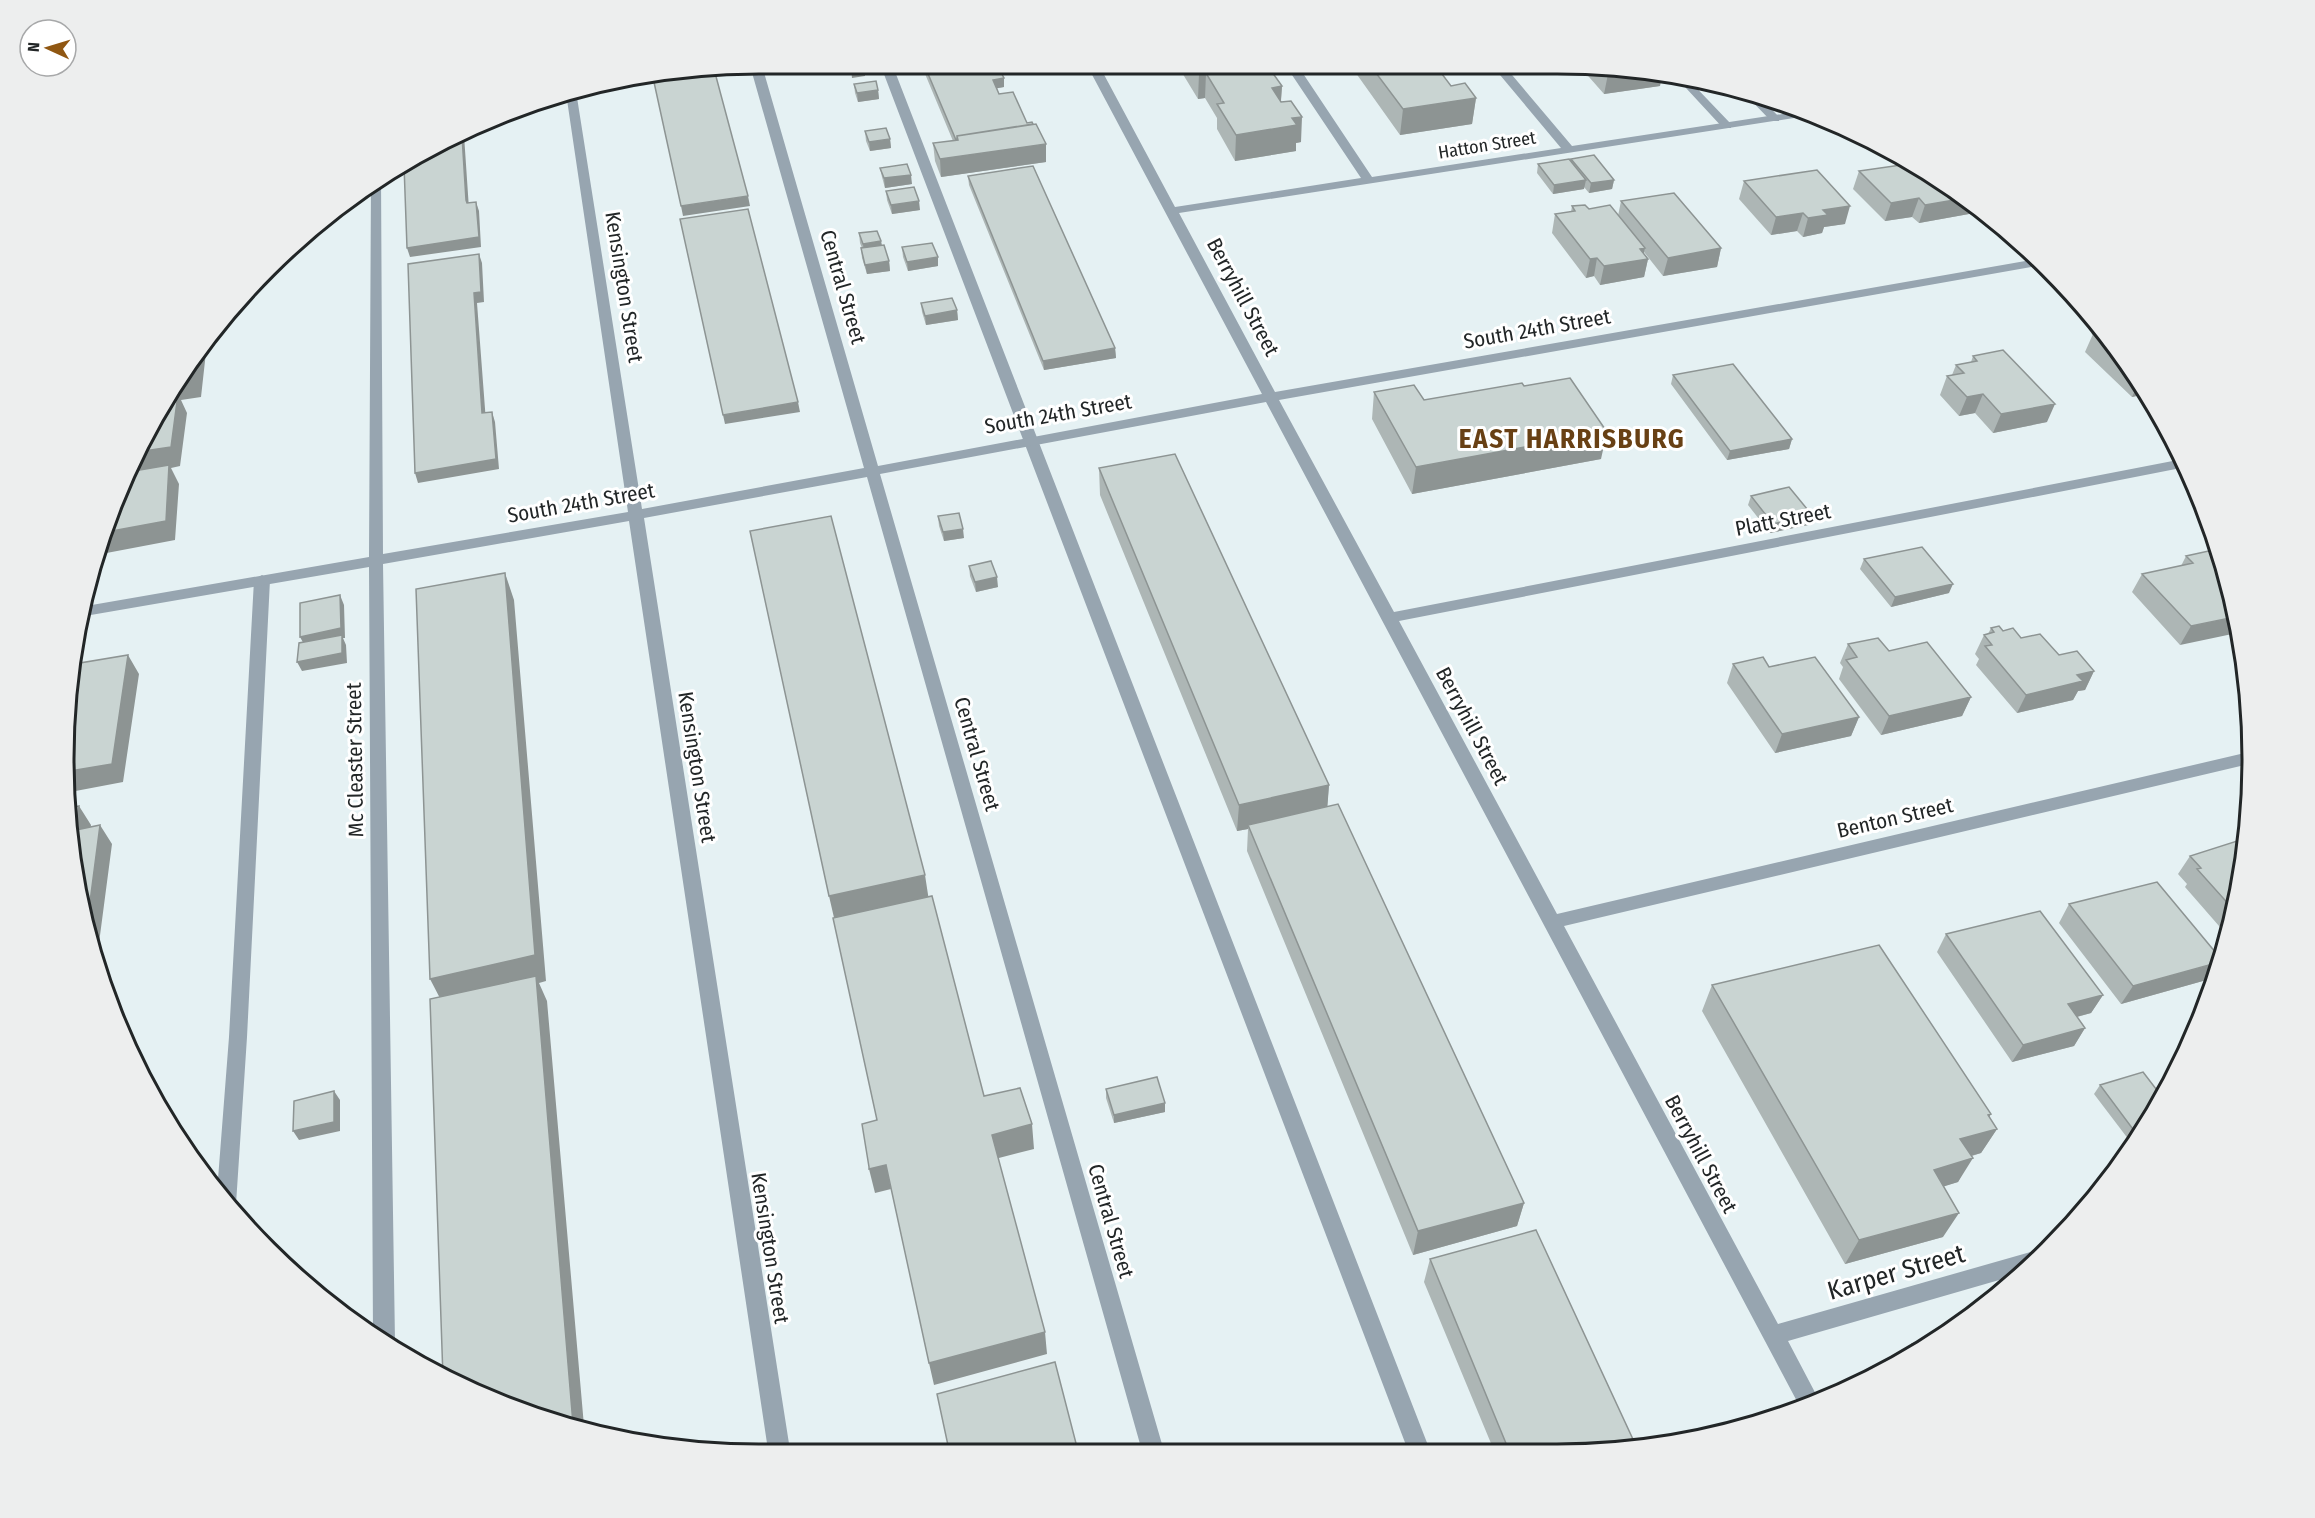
<svg xmlns="http://www.w3.org/2000/svg" width="2315" height="1518" font-family="'Fira Sans Condensed',sans-serif">
  <rect width="100%" height="100%" fill="#e5f1f3"/>
  <g fill="none" stroke-linecap="round" stroke-linejoin="round">
    <path fill="#97a5b0" fill-rule="evenodd" d="M882,69H894L1431,1453H1409Z
      M1673,74L1686,77L1731,124V128H1723Z
      M1743,89L1758,95L1779,117V121H1771L1744,93Z
      M262,575L270,580L247,1037L236,1204L231,1211L217,1192L229,1037L254,580Z"/>
    <path fill="#97a5b0" fill-rule="evenodd" d="M751,69H763L878,466L1262,394L1089,69H1101L1175,207L1361,178L1288,69H1300L1372,177L1561,148L1495,69H1507L1572,146L1802,111L1813,115L1179,213L1275,392L2037,259L2042,265L1279,400L1394,612L2183,459L2186,467L1399,621L1557,914L2249,752V764L1564,926L1778,1324L2034,1251L2041,1253L2020,1274L1788,1341L1819,1400L1800,1407L1266,402L880,474L1164,1451H1142L867,477L644,518L790,1450H768L629,521L383,564L395,1342L392,1348L373,1335L369,567L85,616L86,606L369,557L371,181L381,176L383,554L628,512L566,93L576,91L642,509L864,468Z"/>
  </g>
  <path fill="#adb6b5" d="M923,69H1002V73H1001L1004,78V87L997,88L999,94L1027,123L1046,144V162L941,177L935,161L933,143L953,141Z
    M1181,69H1261L1262,73L1282,86L1281,101L1301,142L1296,143V151L1235,161L1217,129V118L1205,98L1198,99L1181,71Z
    M1353,69H1437V71L1451,86L1476,98L1472,124L1400,135Z
    M1582,69H1647L1660,86L1604,94Z
    M854,84L878,90L879,99L858,102L855,93Z
    M865,131L890,139L891,148L870,151L866,141Z
    M1884,148L1899,158L1894,159Z
    M1571,159L1614,180L1612,189L1589,193L1584,187V189L1553,194L1537,173L1538,164L1570,160Z
    M880,168L912,184L885,188L882,177Z
    M1859,171L1980,212L1919,223L1912,217L1885,221L1853,189Z
    M968,176L1115,348L1116,358L1044,370L969,185Z
    M1744,181L1845,224L1824,227L1822,233L1803,237L1797,231L1771,235L1739,199Z
    M886,191L920,210L892,214L887,200Z
    M1621,201L1721,248L1717,267L1663,276L1644,252V254L1648,259L1644,277L1600,285L1594,276L1586,278L1552,233L1555,214L1571,212L1572,206L1589,209L1618,216Z
    M859,233L881,241L882,245L889,261L890,271L867,274L862,258L861,248H862L860,243Z
    M902,247L938,266L908,271L903,257Z
    M921,303L957,310L958,320L926,325L922,312Z
    M2102,329L2108,335L2145,394L2132,397L2085,352L2093,334L2101,332Z
    M1973,356L2047,422L1993,433L1975,413L1959,416L1940,395L1947,376L1952,375L1956,365L1971,362Z
    M1673,375L1792,439L1789,449L1727,460L1671,384Z
    M1524,386L1601,459L1412,494L1372,419L1374,392L1424,400Z
    M1099,468L1329,785L1327,807L1524,1203L1517,1226L1413,1255L1247,851L1248,829L1237,831L1100,495Z
    M1751,496L1812,515L1808,525L1770,533L1748,505Z
    M938,516L964,538L944,541L939,526Z
    M2186,556L2228,579L2180,645L2132,592L2142,574L2181,566Z
    M1864,559L1949,593L1891,607L1860,569Z
    M969,566L998,587L976,592L970,576Z
    M1991,628L2003,631L2021,638L2094,671L2085,690L2078,691L2073,700L2017,713L1976,665L1979,659L1975,654L1984,635L1988,634Z
    M1848,644L1889,651L1971,697L1962,716L1881,735L1839,679L1843,667L1840,663Z
    M1733,664L1769,667L1859,717L1851,736L1775,753L1727,683Z
    M2246,850L2226,934L2185,887L2187,884L2178,874L2190,856Z
    M2069,904L2210,979L2121,1004L2059,923Z
    M1946,934L2103,995L2091,1013L2077,1017L2085,1028L2074,1046L2012,1062L1937,952Z
    M1712,985L1991,1114L1989,1117L1997,1129L1981,1153L1972,1156L1958,1182L1944,1186L1943,1237L1845,1264L1702,1011Z
    M2100,1085L2159,1107L2132,1144L2094,1094Z
    M1106,1089L1165,1112L1114,1123L1106,1098Z
    M1430,1259L1601,1454L1495,1453L1424,1282Z
    M1941,1335L1900,1361L1912,1344Z"/>
  <path fill="#8d9493" d="M851,69H865V76L852,78Z
    M1609,69H1647L1663,72L1660,86L1604,94Z
    M1206,73L1205,98L1198,99L1199,74Z
    M1004,78V87L993,89V80Z
    M1282,86L1280,112L1272,88Z
    M878,90L879,99L858,102L857,93Z
    M1476,98L1472,124L1400,135L1403,109Z
    M1302,117L1301,142L1296,143V151L1235,161L1236,135L1292,118Z
    M464,135L469,209L466,200L462,136Z
    M890,139L891,148L870,151L869,142Z
    M1046,144V162L941,177L940,159Z
    M911,175L912,184L885,188L884,178Z
    M1586,180L1584,189L1553,194L1554,185Z
    M1614,180L1612,189L1589,193L1591,183Z
    M748,196L750,206L683,216L681,206Z
    M1919,198L1912,217L1885,221L1891,203Z
    M1960,199L1980,212L1919,223L1925,205Z
    M919,201L920,210L892,214L891,205Z
    M476,202L479,211L481,247L410,257L407,248Z
    M1850,206L1845,224L1824,227L1822,233L1803,237L1808,218L1823,210Z
    M1803,213L1797,231L1771,235L1776,217Z
    M881,241L882,250L864,253L863,244Z
    M1645,248L1642,260L1648,259L1644,277L1600,285L1604,266L1640,249Z
    M1721,248L1717,267L1663,276L1668,258Z
    M479,254L482,263L484,302L477,303L486,422L482,413L474,293Z
    M938,257V266L908,271L907,262Z
    M1597,258L1594,276L1586,278L1590,259Z
    M889,261L890,271L867,274L865,265Z
    M957,310L958,320L926,325L925,316Z
    M202,343L206,352L201,397L181,400L187,413L180,466L171,468L179,484L175,540L96,555L100,535L137,452L162,403Z
    M1115,348L1116,358L1044,370L1043,361Z
    M2138,384L2145,394L2132,397Z
    M1983,394L1975,413L1959,416L1967,397Z
    M798,402L800,412L725,424L723,415Z
    M2055,404L2047,422L1993,433L2001,414Z
    M492,412L495,422L499,469L418,483L415,473Z
    M1607,432L1601,459L1412,494L1416,467Z
    M1792,439L1789,449L1727,460L1730,451Z
    M1812,515L1808,525L1770,533L1773,524Z
    M963,529L964,538L944,541L943,532Z
    M505,573L514,600L546,981L539,983L547,1001L584,1426L573,1424L443,1004L430,979Z
    M997,577L998,587L976,592L975,582Z
    M1953,584L1949,593L1891,607L1895,597Z
    M340,595L344,605L345,638H343L346,645L347,663L302,671L297,662L305,646L300,637Z
    M2235,617L2237,633L2180,645L2191,626Z
    M128,655L139,674L123,782L65,793L64,772Z
    M2094,671L2085,690L2078,691L2073,700L2017,713L2026,695L2077,675Z
    M1971,697L1962,716L1881,735L1889,716Z
    M1859,717L1851,736L1775,753L1782,734Z
    M1329,785L1327,812L1248,825V829L1237,831L1239,805Z
    M79,806L91,825L88,849L76,830Z
    M100,825L112,844L99,943L89,945L87,939L84,926Z
    M925,875L929,901L835,922L829,896Z
    M2220,962L2219,968L2210,979L2121,1004L2133,986Z
    M2103,995L2091,1013L2057,1022L2068,1004Z
    M2085,1028L2074,1046L2012,1062L2023,1045Z
    M334,1091L340,1100V1131L299,1140L293,1131Z
    M1165,1103V1112L1114,1123V1115Z
    M1991,1114L1979,1134L1997,1129L1981,1153L1945,1163L1960,1139L1988,1115Z
    M1032,1124L1034,1149L995,1159L992,1135Z
    M1973,1158L1958,1182L1920,1194L1934,1170Z
    M886,1165L891,1189L875,1193L869,1169Z
    M1524,1203L1517,1226L1413,1255L1418,1231Z
    M1959,1213L1943,1237L1845,1264L1859,1240Z
    M1045,1332L1047,1354L934,1385L929,1363Z"/>
  <path fill="#c9d4d2" stroke="#8d9493" stroke-width="1.5" d="M668,69H714L748,196L681,206L652,73Z
    M926,69H999L1004,78L993,80L999,94L1013,92L1027,123L1032,122L1033,124L957,136V140H956Z
    M1195,69H1260L1262,73L1272,72L1282,86L1272,88L1281,102L1291,101L1302,117L1292,118L1297,125L1236,135L1217,104L1224,103L1206,73L1199,74Z
    M1373,69H1431L1433,71L1439,70L1451,86L1465,83L1476,98L1403,109Z
    M876,81L878,90L857,93L854,84Z
    M1036,124L1046,144L940,159L933,143L958,140L957,136Z
    M886,128L890,139L869,142L865,131Z
    M462,136L466,200L467,203L476,202L479,237L407,248L404,165Z
    M1594,155L1614,180L1591,183L1571,159Z
    M1569,159L1586,180L1554,185L1538,164Z
    M907,164L911,175L884,178L880,168Z
    M1908,164L1960,199L1925,205L1919,198L1891,203L1859,171Z
    M1033,166L1115,348L1043,361L968,176Z
    M1817,170L1850,206L1823,210L1828,215L1808,218L1803,213L1776,217L1744,181Z
    M914,187L919,201L891,205L886,191Z
    M1674,193L1721,248L1668,258L1621,201Z
    M1585,205L1589,209L1610,205L1645,248L1640,249L1648,259L1604,266L1597,258L1590,259L1555,214L1575,211L1572,206Z
    M748,209L798,402L723,415L680,219Z
    M877,231L881,241L863,244L859,233Z
    M932,243L938,257L907,262L902,247Z
    M884,245L889,261L865,265L861,248Z
    M479,254L481,292L474,293L482,413L492,412L496,459L415,473L408,264Z
    M952,298L957,310L925,316L921,303Z
    M2105,332L2108,335L2126,364L2093,334Z
    M2003,350L2055,404L2001,414L1983,394L1967,397L1947,376L1964,373L1956,365L1977,361L1973,356Z
    M195,353L192,378L177,380Z
    M1733,364L1792,439L1730,451L1673,375Z
    M1570,378L1607,432L1416,467L1374,392L1414,385L1424,400L1522,383L1524,386Z
    M178,394L171,447L137,452L156,411L166,396Z
    M1175,454L1329,785L1239,805L1099,468Z
    M169,465L166,521L101,533L128,472Z
    M1789,487L1812,515L1773,524L1751,496Z
    M959,513L963,529L943,532L938,516Z
    M831,516L925,875L829,896L750,531Z
    M1922,547L1953,584L1895,597L1864,559Z
    M2213,550L2220,558L2228,579L2235,617L2191,626L2142,574L2193,563L2186,556Z
    M991,561L997,577L975,582L969,566Z
    M505,573L535,955L430,979L416,589Z
    M340,595L341,628L300,637V603Z
    M1999,626L2003,631L2013,628L2021,638L2040,634L2059,655L2077,651L2094,671L2077,675L2083,681L2026,695L1985,646L1992,645L1984,635L1994,632L1991,628Z
    M342,635V653L297,662L299,643Z
    M1878,638L1889,651L1927,642L1971,697L1889,716L1846,660L1857,657L1848,644Z
    M128,655L112,764L64,772V714L74,664Z
    M1763,657L1769,667L1815,657L1859,717L1782,734L1733,664Z
    M1338,804L1524,1203L1418,1231L1248,825Z
    M79,806L76,830L100,825L87,925L84,926L65,809Z
    M2237,841L2246,850L2232,908L2197,869L2201,868L2190,856Z
    M2157,882L2221,959L2220,962L2133,986L2069,904Z
    M932,896L984,1096L1020,1088L1032,1124L992,1135L1045,1332L929,1363L886,1165L869,1169V1167L862,1124L877,1120L833,918Z
    M2040,911L2103,995L2068,1004L2085,1028L2023,1045L1946,934Z
    M1879,945L1991,1114L1988,1115L1997,1129L1960,1139L1973,1158L1934,1170L1959,1213L1859,1240L1712,985Z
    M536,976L573,1424L492,1402L443,1378L430,999Z
    M2143,1072L2163,1098L2159,1107L2138,1136L2100,1085Z
    M1157,1077L1165,1103L1114,1115L1106,1089Z
    M334,1091V1122L293,1131L294,1101Z
    M1536,1230L1637,1448L1601,1454L1510,1453L1430,1259Z
    M1941,1335L1916,1351L1912,1344Z
    M1055,1362L1078,1451L949,1450L937,1394Z"/>
  <g text-anchor="middle" stroke-width="6" stroke-linejoin="round" paint-order="stroke">
    <g font-size="18" fill="#222627" stroke="#fff">
      <text transform="translate(1487 145) rotate(-9)" y="6">Hatton Street</text>
    </g>
    <g font-size="21" fill="#222627" stroke="#fff">
      <text transform="translate(624 287) rotate(81)" y="7">Kensington Street</text>
      <text transform="translate(843 287) rotate(74)" y="7">Central Street</text>
      <text transform="translate(1243 297) rotate(62)" y="7">Berryhill Street</text>
      <text transform="translate(1537 329) rotate(-10)" y="7">South 24th Street</text>
      <text transform="translate(1058 414) rotate(-10)" y="7">South 24th Street</text>
      <text transform="translate(581 503) rotate(-10)" y="7">South 24th Street</text>
      <text transform="translate(1783 520) rotate(-11)" y="7">Platt Street</text>
      <text transform="translate(1472 726) rotate(62)" y="7">Berryhill Street</text>
      <text transform="translate(977 754) rotate(74)" y="7">Central Street</text>
      <text transform="translate(355 760) rotate(-91)" y="7">Mc Cleaster Street</text>
      <text transform="translate(697 767) rotate(81)" y="7">Kensington Street</text>
      <text transform="translate(1895 818) rotate(-13)" y="7">Benton Street</text>
      <text transform="translate(1701 1154) rotate(62)" y="7">Berryhill Street</text>
      <text transform="translate(1111 1221) rotate(74)" y="7">Central Street</text>
      <text transform="translate(770 1248) rotate(81)" y="7">Kensington Street</text>
    </g>
    <g font-size="26" fill="#222627" stroke="#fff">
      <text transform="translate(1896 1272) rotate(-16)" y="9">Karper Street</text>
    </g>
    <g font-size="27" font-weight="bold" letter-spacing="1.5" fill="#684014" stroke="#fff">
      <text x="1572" y="448">EAST HARRISBURG</text>
    </g>
  </g>
  <path d="M0 0H2315V1518H0ZM759 74H1557A685 685 0 0 1 2242 759V759A685 685 0 0 1 1557 1444H759A685 685 0 0 1 74 759V759A685 685 0 0 1 759 74Z" fill="#edeeee" fill-rule="evenodd"/>
  <path fill="none" stroke="#222627" stroke-width="3" d="M759 74H1557A685 685 0 0 1 2242 759V759A685 685 0 0 1 1557 1444H759A685 685 0 0 1 74 759V759A685 685 0 0 1 759 74Z"/>
  <g transform="translate(48 48) rotate(274)"><circle r="28" fill="#ffffff" stroke="#a7a8a9" stroke-width="1.5"/>
  <path d="M0-4.5L10 22L0 15L-10 22Z" fill="#905712"/>
  <text y="-9" font-size="16" font-weight="bold" text-anchor="middle" fill="#222627">N</text>
  </g>
</svg>
